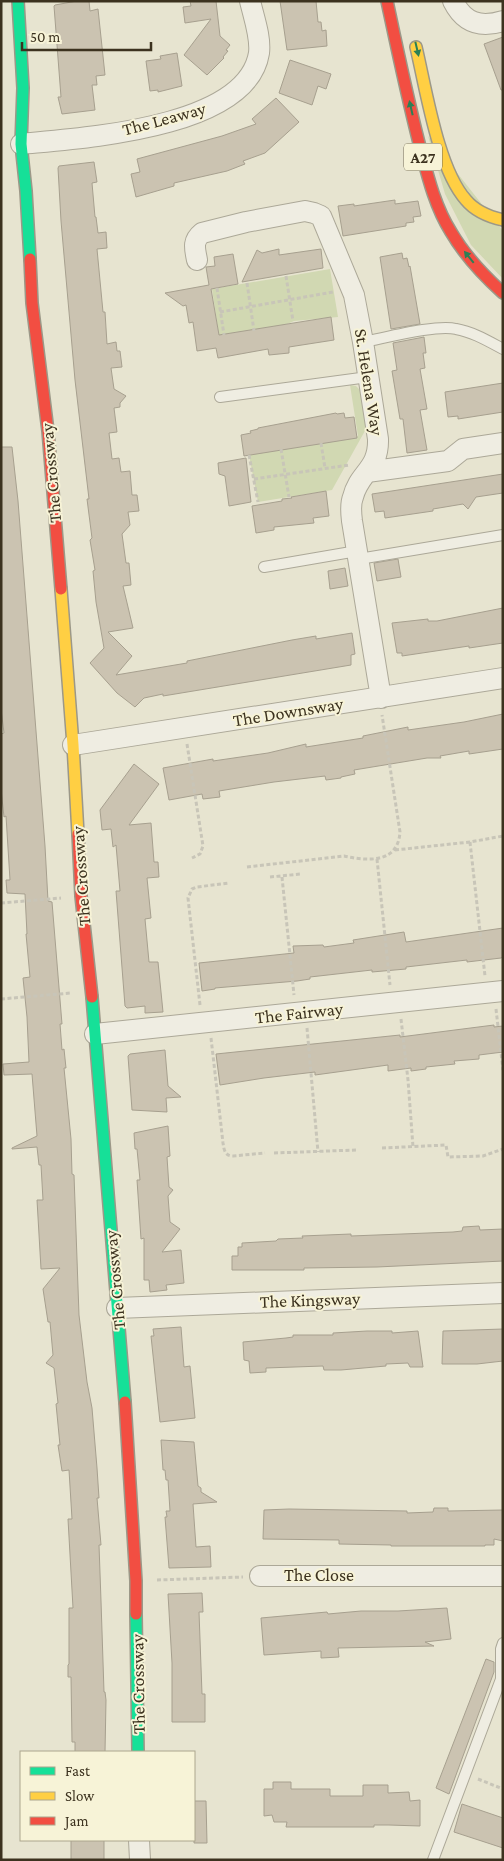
<svg xmlns="http://www.w3.org/2000/svg" width="504" height="1861" font-family="'Crimson Pro',serif">
  <rect width="100%" height="100%" fill="#e7e4d0"/>
  <path fill="#d1d8b2" d="M428,136L503,231V279L471,245L445,194Z
    M330,269L338,317L294,321L283,326L219,336L212,289Z
    M350,385L356,386L361,391L366,429L332,490L258,502L249,455L358,436Z"/>
  <path fill="#cbc3b1" stroke="#a7a08f" d="M77,1H89L90,11L98,9L105,75L96,76L97,85H92L95,110L62,114L58,97H61L54,6L55,5Z
    M190,1H216L220,36L230,45L226,50L228,51L223,57L224,58L207,75L184,55L211,19L185,23L183,7L191,6Z
    M280,1H316L318,22H321L322,31L326,30L327,46L287,50Z
    M503,37V90H501L484,44Z
    M177,53L182,86L158,92V90L150,91L146,61L161,59L160,56Z
    M290,60L331,74L326,89L318,86L312,105L279,93Z
    M276,98L299,122L265,153L243,161L245,164L227,171L174,183V186L136,197L131,174L140,172L137,159L222,136L256,124L252,119Z
    M94,162L97,182L92,183L95,217H96L98,233L106,232L107,248L97,249L103,312H105L107,344L116,342L117,351H120L122,367L111,368L114,389L126,396L120,403V407L114,408L117,432L109,433L112,459L119,458L121,472L130,471L132,495H137L139,511L128,512L130,525L122,534L126,563H129L131,585L123,586L133,628L108,632L132,656L116,675L187,663V661L292,640L316,636V639L352,633L355,654L351,655V665L163,696V694L144,698L135,707L117,693L90,663L104,648L96,602L93,571L95,570L90,540L92,538L87,499H89L75,380L61,221L58,168L59,166Z
    M395,200V204L418,201L421,216L413,217L414,222L406,223V226L343,236L338,206L354,204V206Z
    M279,249V255L321,249L323,268L242,282L257,250L262,253Z
    M402,253L403,259L407,258L409,267L410,266L420,324L391,329L380,257Z
    M233,254L238,284L211,289L219,335L331,317L334,340L289,347V353L269,355L268,349L218,358L216,348L197,351L193,322L189,323L186,305L183,306L165,293L209,285L206,267L215,266L214,257Z
    M424,337L426,353H423L425,368L420,369L427,409L420,410L427,450L407,453L403,419H400L392,371L397,370L393,343Z
    M503,383V412L458,419V416L448,417L445,392Z
    M336,413L337,414L344,413L345,418L354,417L357,438L244,456L241,435L251,433L250,431L258,429V428Z
    M1,447H12L18,501L45,846L48,901L52,902L62,1024H60L62,1050L64,1049L66,1068H64L71,1139L72,1174L74,1175L79,1315L87,1382L92,1408L97,1468L99,1498H97L101,1545H99L101,1601L104,1692H105L106,1700L105,1752H75V1742H72L71,1677H68V1665L69,1664V1608H73L68,1519H72L69,1470L62,1471L58,1445H60L56,1404L58,1403L54,1368L46,1363L53,1355L50,1322H48L43,1289L60,1268L41,1269L37,1200H43L41,1165H39L37,1147L12,1149V1148L37,1136L32,1074L4,1075L3,1064L29,1062L27,1017L23,978L30,977L26,934H27L25,894L7,893L6,880H10L6,816L4,817L1,789V734L4,733L1,709Z
    M246,458L251,502L229,506L225,476L219,474L218,463Z
    M503,474V493L476,497L468,509L463,504L433,509V511L385,518L384,511L375,512L372,494Z
    M326,491L329,516L313,518L314,523L274,527V530L256,533L252,506L282,501V499L292,498L291,497Z
    M398,559L401,577L377,581L374,563Z
    M345,568L348,586L330,589L328,571Z
    M503,608V643L469,648V646L402,656V653H397L392,623L428,619V621H437Z
    M503,714V749L469,754V751L440,756L441,758H427L354,770L355,774L341,777V778L326,780L325,776L274,782L219,791L220,797L203,799L202,794L169,800L163,768L213,759V761L268,753L306,744V747L363,738V736L408,727V730L464,722Z
    M134,764L159,784L129,825L151,823L154,862H158L159,877L147,878L151,918L145,919L149,962H158L163,1012L145,1013V1006L127,1008L125,1006L116,891H120L116,845L113,847L111,829L102,830L100,810Z
    M503,928V957L501,958L467,962V960L406,967V969L372,972V970L310,977V979L297,981L215,988V989L202,991L199,963L294,953L293,946L323,945L324,947L354,943L353,940L404,932L406,942Z
    M494,1025V1027L503,1026V1052L479,1055V1059L454,1061L455,1064L426,1067V1069L411,1071V1068L388,1071V1065L315,1075V1072L264,1078L220,1085L216,1054L400,1035V1037Z
    M165,1050L168,1086L181,1097L166,1098L167,1112L132,1110L128,1056L130,1054Z
    M168,1126L170,1156L167,1157L169,1187L173,1190L168,1196L170,1222L180,1229L162,1252L181,1250L184,1283L166,1285L167,1290L150,1292L149,1280H144V1238L141,1239L137,1180H140L137,1149H135L134,1133Z
    M479,1226L480,1230L503,1229V1261L377,1267L304,1268V1270H232V1256H238V1247H242V1243L276,1241L278,1239L303,1238L302,1236L351,1234V1236L453,1232L462,1231L463,1227Z
    M181,1327L184,1367L190,1366L195,1418L160,1422L151,1336H154L153,1329Z
    M503,1329V1361L477,1364H442L443,1331Z
    M367,1331H392V1333L418,1331L423,1367H410L408,1363L386,1364V1366L341,1370H324L323,1366L266,1368V1372L250,1373L249,1361L244,1360L243,1342L286,1338L293,1337V1335H333V1333Z
    M161,1440L194,1442L198,1486L201,1488V1492L217,1502L193,1504L196,1547L210,1546L211,1567L169,1568L165,1517H167L166,1511H170L168,1480H166L165,1470H163Z
    M434,1508H448V1511L503,1510V1541L494,1539V1545H485V1546H391V1545L339,1544V1540L263,1539L264,1510L289,1509L407,1511V1513L433,1512Z
    M202,1593L203,1612H199L202,1694H205V1722H172V1663L168,1594Z
    M447,1608L451,1639L425,1642L434,1646L338,1648L339,1657L321,1658V1651L264,1655L261,1618L327,1612L328,1614L361,1611H398Z
    M486,1659L494,1662V1672L449,1794L436,1788Z
    M273,1782H291V1789H330V1796H363V1785H388V1793L409,1792L410,1801L420,1800V1826L389,1825H374V1827H286L287,1822H274L272,1815L264,1816V1789H273Z
    M194,1801H206L207,1843H194Z
    M462,1804L503,1818V1848L454,1832Z
    M71,1840H104V1860H71Z"/>
  <g fill="none" stroke-linecap="round" stroke-linejoin="round">
    <defs>
      <path id="lane" d="M363,342C385,338 437,324 456,329C473,332 488,341 503,349
        M220,397L368,377
        M359,559L503,535
        M264,567L357,551
        M433,1860L501,1679V1649L503,1643"/>
      <path id="street" d="M453,1C464,23 480,28 503,21
        M21,144C81,138 247,129 259,53C261,37 254,18 250,1
        M197,260C195,249 192,241 202,233L246,222L305,211L314,213L321,216L354,295L363,342L378,439C379,470 359,472 353,497C350,504 351,513 352,521L381,698
        M367,472L448,461L463,449L503,443
        M73,745L503,678
        M95,1034L503,991
        M117,1308L503,1293
        M260,1576H503
        M139,1840L140,1860"/>
      <path id="fast" d="M18,1L23,88L21,144L26,191L30,259
        M92,997L125,1402
        M136,1614L138,1752"/>
      <path id="slow" d="M416,47C426,89 438,169 466,200C475,211 490,217 503,220
        M61,589L73,745L78,834"/>
      <path id="jam" d="M387,1C397,48 407,96 419,143C427,173 434,205 451,232C465,256 483,275 503,293
        M30,259L32,303L48,431L61,589
        M78,834L81,896L92,997
        M125,1402L136,1581V1614"/>
    </defs>
    <use href="#lane" stroke="#aca898" stroke-width="12"/>
    <use href="#street" stroke="#aca898" stroke-width="22"/>
    <use href="#fast" stroke="#9c9888" stroke-width="14"/>
    <use href="#slow" stroke="#9c9888" stroke-width="14"/>
    <use href="#jam" stroke="#9c9888" stroke-width="14"/>
    <path stroke="#c8c5b8" stroke-width="3" stroke-dasharray="4 2.5" stroke-linecap="butt" d="M286,276L293,321
      M247,283L254,331
      M217,288L224,335
      M220,312L333,292
      M321,443L325,468
      M281,449L289,497
      M249,455L258,502
      M254,479L349,465
      M187,744L203,846L200,854L192,858
      M470,842L485,976
      M395,850L470,842L503,836
      M377,859L390,985
      M247,867L344,856C367,861 398,864 400,832L382,715
      M270,877L301,874
      M282,877L294,995
      M1,903L61,898
      M1,999L71,993
      M200,1005L188,898L192,889L197,887L229,883
      M496,1009L503,1070
      M401,1019L408,1080L413,1147
      M307,1028L318,1152
      M211,1038L223,1143C224,1150 225,1156 233,1156L265,1153
      M382,1148L446,1145L448,1157L483,1156L503,1149
      M274,1153L356,1150
      M157,1580L243,1577
      M478,1779L503,1789"/>
    <use href="#lane" stroke="#efede2" stroke-width="10"/>
    <use href="#street" stroke="#efede2" stroke-width="20"/>
    <use href="#fast" stroke="#16e098" stroke-width="11"/>
    <use href="#slow" stroke="#ffcf43" stroke-width="11"/>
    <use href="#jam" stroke="#f24e42" stroke-width="11"/>
  </g>
  <defs><path id="oneway-solid" d="M-6-.8H1V-3.2L6.5 0L1 3.2V.8H-6Z" transform="scale(1.25)"/></defs>
  <g fill="#2b8055">
    <use href="#oneway-solid" transform="translate(417 49) rotate(77)"/>
    <use href="#oneway-solid" transform="translate(411 108) rotate(-103)"/>
    <use href="#oneway-solid" transform="translate(469 257) rotate(-129)"/>
  </g>
  <g text-anchor="middle" stroke-width="4" stroke-linejoin="round" paint-order="stroke">
    <rect fill="#f7f3d7" stroke="#746c56" stroke-width="1" x="404" y="143.5" width="38" height="27" rx="4"/>
    <g font-size="16" font-weight="bold" fill="#3c321f">
      <text x="423" y="163">A27</text>
    </g>
    <g font-size="18" fill="#3c321f" stroke="#f7f3d7">
      <text transform="translate(164 119) rotate(-15)" y="6">The Leaway</text>
      <text transform="translate(369 382) rotate(81)" y="6">St. Helena Way</text>
      <text transform="translate(51 473) rotate(-95)" y="6">The Crossway</text>
      <text transform="translate(288 712) rotate(-9)" y="6">The Downsway</text>
      <text transform="translate(81 876) rotate(-94)" y="6">The Crossway</text>
      <text transform="translate(299 1013) rotate(-6)" y="6">The Fairway</text>
      <text transform="translate(115 1280) rotate(-95)" y="6">The Crossway</text>
      <text transform="translate(310 1300) rotate(-2)" y="6">The Kingsway</text>
      <text x="319" y="1581">The Close</text>
      <text transform="translate(138 1684) rotate(-91)" y="6">The Crossway</text>
    </g>
  </g>
  <rect width="504" height="1861" fill="none" stroke="#3c321f" stroke-width="5"/>
  <rect x="20" y="1751" width="175" height="90" fill="#f7f3d7" stroke="#aca68d"/>
  <rect x="30" y="1767" width="25" height="8" fill="#16e098" stroke="#aca68d"/>
  <text x="65" y="1776" font-size="15" fill="#3c321f">Fast</text>
  <rect x="30" y="1792" width="25" height="8" fill="#ffcf43" stroke="#aca68d"/>
  <text x="65" y="1801" font-size="15" fill="#3c321f">Slow</text>
  <rect x="30" y="1817" width="25" height="8" fill="#f24e42" stroke="#aca68d"/>
  <text x="65" y="1826" font-size="15" fill="#3c321f">Jam</text>
  <path d="M22 42v8h129v-8" fill="none" stroke="#3c321f" stroke-width="2.5"/>
  <text x="30" y="42" font-size="15" fill="#3c321f" stroke="#f7f3d7" stroke-width="4" paint-order="stroke">50 m</text>
</svg>
